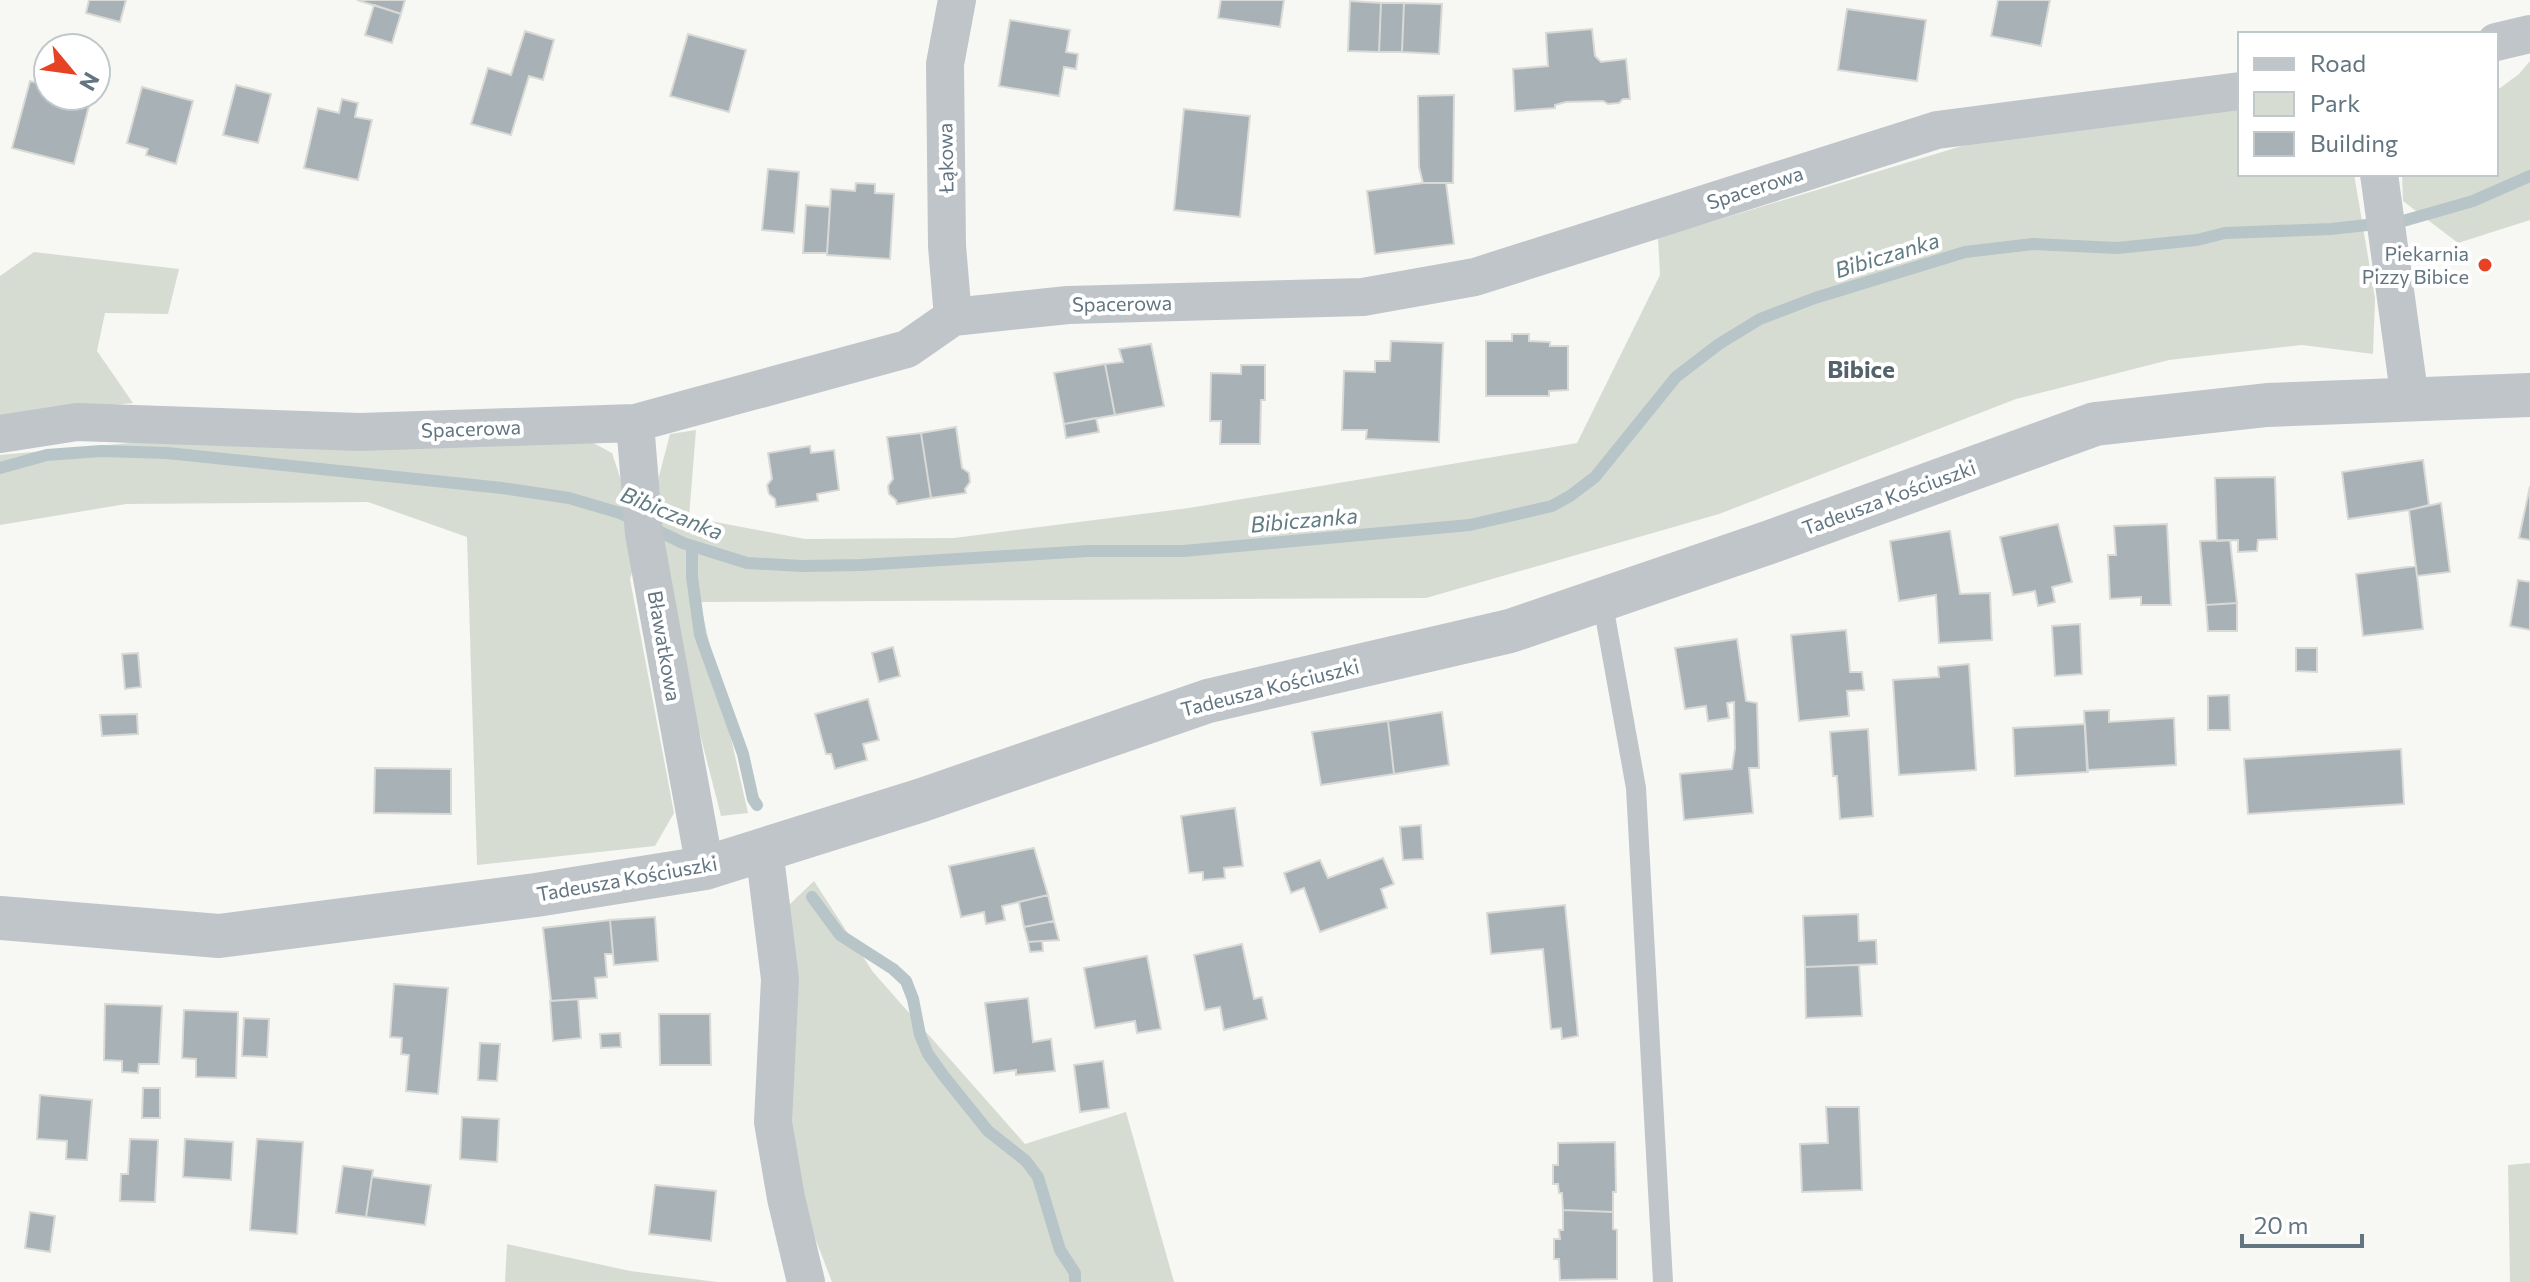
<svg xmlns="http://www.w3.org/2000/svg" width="2530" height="1282" font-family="Commissioner,sans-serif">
  <rect width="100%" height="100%" fill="#f7f7f4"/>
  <path fill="#d7dcd3" d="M2530,61V220L2458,243L2403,201L2402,174H2496V91L2519,74Z
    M2240,108V174H2354L2375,298L2373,354L2302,345L2169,360L2016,399L1719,514L1426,598L700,602L748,813L721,816L666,601L652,503L670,434L696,430L689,517L805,539L954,538L1189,508L1577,443L1660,275L1658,238L2008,132Z
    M34,252L179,269L168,314L105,313L97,351L133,403L0,416V276Z
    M580,436L612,453C624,490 644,542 630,579L674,813L655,846L477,865L467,537L368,502L126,504L0,525V455L140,442Z
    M814,881L873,972L1025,1144L1126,1112L1174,1282H832L795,1186L786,1091L790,904Z
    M2530,1163V1282H2510L2508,1165Z
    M507,1244L630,1271L717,1282H505Z"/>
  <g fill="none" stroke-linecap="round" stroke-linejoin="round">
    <path stroke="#b7c5c8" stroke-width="12" d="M0,468L47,455L101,451L167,453L502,488L569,498L620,513L635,520
      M652,528L683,543L747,563L802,566L862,565L1088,551H1183L1470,525L1552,506L1570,496L1595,477L1676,377L1719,344L1760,319L1815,298L1965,252L2033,244L2117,248L2197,240L2225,233L2331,229L2403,221L2473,201L2530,176
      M692,546V577L700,635L743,754L753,799L757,805
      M812,897L840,935L893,969L906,981L913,999L920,1035L928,1054L943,1075L988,1131L1026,1161L1038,1177L1060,1250L1075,1273V1282"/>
  </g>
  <path fill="#a7b1b6" stroke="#d9d9d6" stroke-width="2" d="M89,0H126L120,22L86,13Z
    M357,0H405L401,14Z
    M1221,0H1284L1280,27L1218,18Z
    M1998,0H2050L2041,46L1991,36Z
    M1350,1L1381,3L1379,52L1348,51Z
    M1381,3H1404L1402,52H1379Z
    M1404,3L1442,4L1439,54L1402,52Z
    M374,5L401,14L392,43L365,35Z
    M1847,9L1926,20L1917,81L1838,70Z
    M1010,20L1070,30L1066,52L1078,54L1076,69L1064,67L1059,96L999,86Z
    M1592,29L1595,56L1601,62L1626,59L1630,99H1623L1619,103L1608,104L1603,101L1566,102L1555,105V108L1515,111L1513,69L1548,66L1546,33Z
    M525,31L554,40L543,80L529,76L511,135L471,124L488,68L511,75Z
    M688,34L746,50L729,112L670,96Z
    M30,81L48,86V96L91,98L74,164L12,148Z
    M236,85L271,94L258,143L223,135Z
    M142,87L193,101L176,164L146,155L148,149L127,143Z
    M1454,95L1453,183H1423L1419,167L1418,96Z
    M342,99L358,103L355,117L372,120L358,180L304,168L318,108L339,113Z
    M1184,109L1250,116L1240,217L1174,210Z
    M768,169L799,172L794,233L762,230Z
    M856,183L875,184V193L894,194L890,259L827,255L831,189L855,191Z
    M1423,183H1446L1454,244L1375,254L1367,191Z
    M806,205L830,207L827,253H803Z
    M1512,334H1529V341L1550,342V346H1568V390L1549,391V396H1486V341H1512Z
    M1391,341L1443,343L1439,442L1366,439L1367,430H1342L1344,371L1375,372V361H1390Z
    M1151,344L1164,406L1115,415L1105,364L1123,362L1119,349Z
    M1105,364L1115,415L1064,424L1054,373Z
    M1241,365H1265V400H1261L1260,444H1220L1221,421H1210L1211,373L1241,374Z
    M1096,418L1099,432L1066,438L1064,424Z
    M956,427L962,468L969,473L970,482L965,489L966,493L931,498L921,433Z
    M921,433L931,498L897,504L896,500L889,494L888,486L893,479L887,437Z
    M810,446L811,453L834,450L839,490L817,494L818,501L776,507L775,499L769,494L767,485L772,479L768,453Z
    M2423,460L2429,505L2409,510L2348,519L2342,472Z
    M2275,477L2277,539L2258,540L2257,551L2238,552V540L2217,541L2215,478Z
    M2530,486V540L2519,538Z
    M2441,503L2450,572L2417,576L2409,510Z
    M2058,524L2072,582L2052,587L2055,602L2038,606L2035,591L2013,595L2000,537Z
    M2167,524L2171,605H2141V597L2110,599L2108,555H2116L2114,526Z
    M1950,531L1960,594L1990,593L1992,640L1939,643L1936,595L1899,601L1890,541Z
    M2230,540L2237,603L2206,605L2200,541Z
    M2416,566L2423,629L2363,636L2356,574Z
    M2518,580L2530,582V630L2510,626Z
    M2237,603V631H2208L2206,605Z
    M2080,624L2082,674L2055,676L2052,626Z
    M1846,630L1850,672H1862L1864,690L1847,691L1849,716L1799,721L1791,635Z
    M1737,639L1746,701L1757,703L1759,768H1749L1753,813L1684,820L1680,774L1732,769L1735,748L1734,702L1727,703L1729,718L1708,721L1706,706L1685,709L1675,648Z
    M893,647L900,676L879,682L872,653Z
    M2296,648H2317V672L2296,671Z
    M138,653L141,687L125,689L122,654Z
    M1969,664L1976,770L1899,775L1893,680L1939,677L1938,667Z
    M2229,695L2230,730H2208V696Z
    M868,699L879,740L863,744L867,760L835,769L831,754H826L815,714Z
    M2109,710V722L2174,718L2176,765L2087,770L2084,711Z
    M1442,712L1449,765L1394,774L1388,721Z
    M137,714L138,734L102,736L100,715Z
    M1388,721L1394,774L1321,785L1312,732Z
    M2085,724L2088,772L2015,776L2013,728Z
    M1868,729L1873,816L1840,819L1837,776H1833L1830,732Z
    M2401,749L2404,804L2248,814L2244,759Z
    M375,768L451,769V814L374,813Z
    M1235,808L1243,866L1224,868L1225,878L1203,880V872L1189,873L1181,816Z
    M1421,825L1423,859L1403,860L1400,827Z
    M1034,848L1048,895L1002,906L1005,920L986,924L984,912L961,917L949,866Z
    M1383,858L1394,884L1381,889L1387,908L1320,932L1304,888L1291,893L1284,873L1320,860L1328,878Z
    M1048,895L1054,921L1024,927L1019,902Z
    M1565,905L1578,1036L1562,1039L1561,1028L1551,1029L1543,949L1491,954L1487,913Z
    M1858,914L1859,941L1876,940L1877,964L1805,967L1803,916Z
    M655,917L658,961L614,965L610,920Z
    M610,920L613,954H605L607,977L595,978L597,998L551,1001L543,928Z
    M1054,921L1059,940L1028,942L1024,927Z
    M1042,941L1043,951L1030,952L1028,942Z
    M1242,944L1254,999L1262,997L1267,1019L1224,1030L1220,1007L1205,1010L1194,955Z
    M1147,956L1161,1029L1137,1033L1135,1021L1095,1028L1084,968Z
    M1859,965L1862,1016L1806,1018L1805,967Z
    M394,984L448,988L438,1094L406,1091L409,1055L401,1054L402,1038L390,1037Z
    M1028,998L1033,1042L1051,1039L1055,1071L1016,1075V1070L994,1073L985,1003Z
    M578,999L581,1038L553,1041L550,1001Z
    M105,1004L162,1006L159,1064H139L138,1073L122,1072V1061L104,1060Z
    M184,1010L238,1012L236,1078L196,1077V1059L182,1058Z
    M659,1014H710L711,1065H660Z
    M244,1018L269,1019L267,1057L242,1056Z
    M620,1033L621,1047L601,1048L600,1034Z
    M480,1043L500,1044L497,1081L478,1080Z
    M1103,1061L1109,1108L1080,1112L1074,1065Z
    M143,1088H160V1118H142Z
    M40,1095L92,1100L87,1160L66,1159L67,1141L37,1139Z
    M1826,1107H1859L1862,1190L1802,1192L1800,1144L1828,1143Z
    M462,1117L499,1119L497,1162L460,1159Z
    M130,1139L158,1140L155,1202L120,1201L121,1174H128Z
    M185,1139L233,1142L231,1180L183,1177Z
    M257,1139L303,1142L297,1234L250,1230Z
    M1615,1142L1616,1192H1613V1212L1563,1210L1562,1193H1559L1558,1184H1553V1165H1558V1143Z
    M343,1166L373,1170L366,1217L336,1213Z
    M372,1177L431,1185L425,1225L366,1217Z
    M655,1185L716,1191L711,1241L649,1234Z
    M1563,1210L1613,1212V1229L1617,1230V1279L1560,1280L1559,1259H1554V1239H1560L1559,1230H1563Z
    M30,1212L55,1216L50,1252L25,1248Z"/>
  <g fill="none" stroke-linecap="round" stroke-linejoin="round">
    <path stroke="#c0c5c9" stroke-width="20" d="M1602,599L1636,788L1663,1282"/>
    <path stroke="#c0c5c9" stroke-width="38" d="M2496,42L2530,34
      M2379,174L2410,400
      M953,317L947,246L945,64L957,0
      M635,423L644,534L705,868
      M0,434L77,422L360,432L635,423L907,349L953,317L1068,305L1363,297L1475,277L1937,130L2240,91
      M764,849L780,979L773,1122L786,1198L806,1282"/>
    <path stroke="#c0c5c9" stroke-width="44" d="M0,918L219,936L536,895L705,868L922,800L1208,701L1510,631L1770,542L2095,424L2267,405L2530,395"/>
  </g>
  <circle fill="#e64325" stroke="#fff" stroke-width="3" cx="2485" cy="265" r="8"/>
  <g text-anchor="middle" stroke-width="8" stroke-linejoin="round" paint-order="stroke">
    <g font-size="20" fill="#627580" stroke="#fff">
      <text transform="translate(946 158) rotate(-91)" y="7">Łąkowa</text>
      <text transform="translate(1755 188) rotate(-18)" y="7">Spacerowa</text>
      <text transform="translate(1122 304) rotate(-1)" y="7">Spacerowa</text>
      <text transform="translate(471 429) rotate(-2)" y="7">Spacerowa</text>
      <text transform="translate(1889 498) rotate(-20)" y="7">Tadeusza Kościuszki</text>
      <text transform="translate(664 646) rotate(80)" y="7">Bławatkowa</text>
      <text transform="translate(1270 688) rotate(-14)" y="7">Tadeusza Kościuszki</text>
      <text transform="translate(627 879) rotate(-10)" y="7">Tadeusza Kościuszki</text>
    </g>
    <g font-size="20" fill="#627580" stroke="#fff" text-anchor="end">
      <text x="2469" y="261">Piekarnia<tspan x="2469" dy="23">Pizzy Bibice</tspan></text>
    </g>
    <g font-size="22" font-style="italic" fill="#617b82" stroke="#fff">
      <text transform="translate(1887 255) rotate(-17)" y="8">Bibiczanka</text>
      <text transform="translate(672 513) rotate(22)" y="8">Bibiczanka</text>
      <text transform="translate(1304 520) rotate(-5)" y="8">Bibiczanka</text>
    </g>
    <g font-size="24" font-weight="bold" fill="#54626b" stroke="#fff">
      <text x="1861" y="378">Bibice</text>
    </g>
  </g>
  <rect x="2238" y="32" width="260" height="144" fill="#ffffff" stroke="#c0c8cc" stroke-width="2"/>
  <rect x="2254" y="58" width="40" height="12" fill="#c0c5c9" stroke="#c0c8cc" stroke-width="2"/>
  <text x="2310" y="72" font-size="24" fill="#627580">Road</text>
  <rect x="2254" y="92" width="40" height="24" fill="#d7dcd3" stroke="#c0c8cc" stroke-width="2"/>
  <text x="2310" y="112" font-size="24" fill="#627580">Park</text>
  <rect x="2254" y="132" width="40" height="24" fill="#a7b1b6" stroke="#c0c8cc" stroke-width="2"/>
  <text x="2310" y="152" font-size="24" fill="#627580">Building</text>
  <g transform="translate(72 72) rotate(119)"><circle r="38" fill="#ffffff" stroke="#c0c8cc" stroke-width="2"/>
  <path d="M0-6L14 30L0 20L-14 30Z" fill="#e64325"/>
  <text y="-12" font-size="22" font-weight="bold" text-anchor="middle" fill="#627580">N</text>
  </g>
  <path d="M2242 1234v12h120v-12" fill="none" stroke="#627580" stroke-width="4"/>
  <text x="2254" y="1234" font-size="24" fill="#627580" stroke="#ffffff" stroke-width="6" paint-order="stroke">20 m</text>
</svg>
